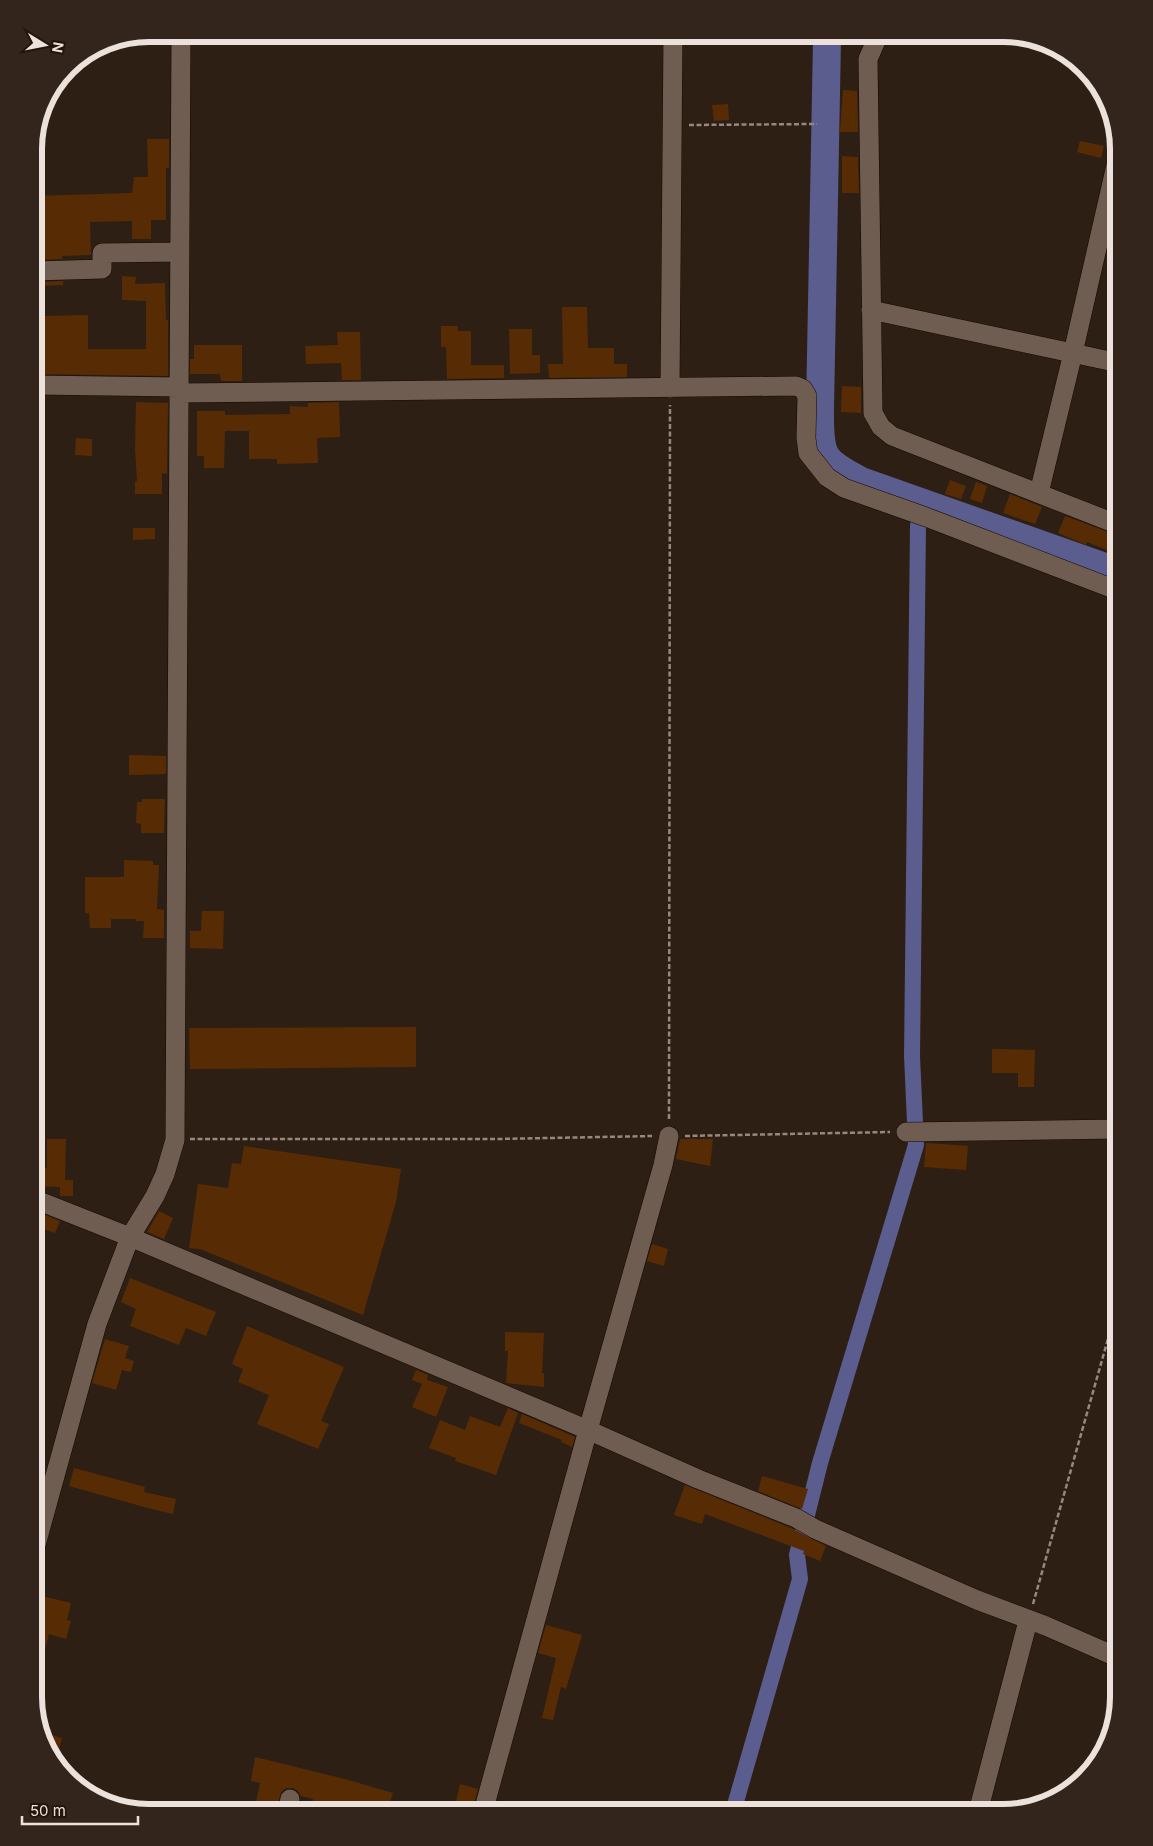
<svg xmlns="http://www.w3.org/2000/svg" width="1153" height="1846" font-family="Inter,sans-serif">
  <rect width="100%" height="100%" fill="#2e1f14"/>
  <g fill="none" stroke-linecap="round" stroke-linejoin="round">
    <path stroke="#5a5d8e" stroke-width="16" d="M733,1812L800,1579L797,1555L820,1463L916,1145L912,1056L918,525"/>
    <path stroke="#5a5d8e" stroke-width="28" d="M825,34L827,40L820,408C820,421 819,445 826,456C833,467 849,474 861,481L1119,572"/>
  </g>
  <path fill="#572c05" d="M843,90L857,91L858,132H840Z
    M728,104L729,120L714,121L712,105Z
    M147,139H169V168H166V220H151V239H132V221L90,222L91,255L62,256V259L34,260V196L132,193L134,177H148Z
    M1080,141L1104,146L1101,158L1077,152Z
    M842,156L858,157L859,193H842Z
    M122,276L136,277L135,284L165,283L166,320H168V376L34,374V334H44V316L88,315V349H146V301L122,300Z
    M63,281V285L34,286V282Z
    M562,307H587L588,348H614V364H627V377L549,378L548,364H563Z
    M441,326H458V331H471V365H504V378L447,379L446,347H441Z
    M509,329H532V355H540V373L510,374Z
    M337,332H360L361,380H342L341,363L306,364L305,346L338,345Z
    M194,345H242V381H221L220,374H190V359H194Z
    M842,386L861,387V413L841,412Z
    M136,402L168,403L167,474L162,473V494H135V482L137,481L135,448Z
    M339,402L340,437L317,438L318,463L277,464V459H249V431H225L224,468H204V456H197V411H225V415L290,414V406L308,407V403Z
    M76,438L92,439V456L75,455Z
    M950,480L966,486L961,499L945,494Z
    M976,482L987,486L982,503L970,499Z
    M1010,494L1042,507L1035,524L1003,513Z
    M1065,516L1119,536V555L1087,542L1086,545L1058,533Z
    M133,528H155V539L133,540Z
    M129,755L166,756V774L129,775Z
    M142,799H165L164,833H141V824L136,823L137,802H142Z
    M124,860L153,861V865H159L157,909L164,910V938H143L144,921H136V919H111V928H90L89,913H85V877H124Z
    M202,911H224L223,949L190,948V931H201Z
    M416,1027V1067L190,1069L189,1028Z
    M992,1049L1035,1050L1034,1087H1018V1073H992Z
    M47,1139H66L65,1180H73V1196H60V1187L34,1186V1168H47Z
    M680,1139H713L710,1166L676,1159Z
    M926,1143L968,1146L966,1170L924,1167Z
    M244,1146L401,1169L396,1202L363,1315L200,1249L189,1248L198,1184L228,1188L232,1163L241,1164Z
    M159,1211L173,1218L164,1239L147,1232Z
    M45,1215L60,1221L55,1233L40,1228Z
    M652,1244L668,1249L664,1266L647,1261Z
    M130,1278L216,1312L206,1336L186,1328L179,1345L130,1326L136,1309L121,1302Z
    M247,1326L344,1367L321,1421L329,1424L318,1449L257,1424L269,1395L238,1382L243,1369L232,1364Z
    M505,1332L544,1333L542,1373H544V1387L506,1383L508,1351H505Z
    M105,1339L129,1346L125,1358L134,1361L131,1372L122,1370L116,1390L92,1383Z
    M416,1370L428,1375L427,1380L448,1387L436,1417L412,1407L422,1384L412,1380Z
    M508,1408L518,1413L496,1475L455,1461L456,1458L429,1448L440,1420L465,1430L470,1416L500,1427Z
    M522,1414L575,1437L572,1447L561,1442L562,1440L519,1423Z
    M74,1468L145,1487L144,1492L176,1499L173,1514L148,1508L69,1486Z
    M762,1476L808,1489L802,1509L758,1491Z
    M685,1485L791,1528L826,1546L820,1561L803,1554L804,1551L705,1514L702,1524L674,1515Z
    M42,1596L71,1603L67,1620L71,1621L66,1639L49,1634L38,1676L34,1675V1628Z
    M546,1625L582,1635L566,1689L561,1687L553,1720L542,1718L556,1658L538,1653Z
    M42,1732L62,1738L56,1760L46,1748Z
    M255,1757L345,1779L393,1793L387,1812H344L312,1805L313,1799L301,1796L297,1790L292,1788H286L281,1792L276,1812H254L260,1783L251,1781Z
    M460,1784L478,1789L472,1810L455,1805Z"/>
  <g fill="none" stroke-linecap="round" stroke-linejoin="round">
    <defs>
      <path id="minor" d="M879,34L868,59L873,413L881,427L892,436L1119,525
        M34,271L102,269V253L180,252
        M871,310L1119,363
        M34,385L180,387
        M670,388L673,34
        M179,393L796,386L803,389L807,396L806,438L808,453L827,477L844,488L926,517L1119,591
        M1039,493L1073,353L1119,152
        M906,1132L1119,1129
        M34,1199L130,1237L588,1430L698,1479L796,1518L815,1529L977,1600L1046,1626L1119,1658
        M34,1552L97,1324L130,1237L155,1196L165,1174L175,1140L181,34
        M183,1812V1811
        M287,1812L290,1799
        M483,1812L588,1430L663,1165L669,1136
        M978,1812L1028,1621"/>
    </defs>
    <use href="#minor" stroke="#150802" stroke-width="20"/>
    <path stroke="#94887f" stroke-width="2.5" stroke-dasharray="5 2.5" stroke-linecap="butt" d="M689,125L817,124
      M669,1119L670,405
      M685,1136L890,1132
      M190,1139H497L652,1136
      M1033,1604L1119,1300"/>
    <use href="#minor" stroke="#6f5d51" stroke-width="19"/>
  </g>
  <path d="M0 0H1153V1846H0ZM149 42H1003A107 107 0 0 1 1110 149V1697A107 107 0 0 1 1003 1804H149A107 107 0 0 1 42 1697V149A107 107 0 0 1 149 42Z" fill="#34251c" fill-rule="evenodd"/>
  <path fill="none" stroke="#ede2db" stroke-width="6" d="M149 42H1003A107 107 0 0 1 1110 149V1697A107 107 0 0 1 1003 1804H149A107 107 0 0 1 42 1697V149A107 107 0 0 1 149 42Z"/>
  <g transform="translate(45 45) rotate(100)" stroke="#24150b" stroke-width="4" paint-order="stroke">
  <path d="M0-4L9 19L0 12L-9 19Z" fill="#ede2db"/>
  <text y="-8" font-size="14" font-weight="bold" text-anchor="middle" fill="#ede2db">N</text>
  </g>
  <path d="M22 1816v8h116v-8" fill="none" stroke="#ede2db" stroke-width="2.5"/>
  <text x="30" y="1816" font-size="15" fill="#ede2db" stroke="#24150b" stroke-width="4" paint-order="stroke">50 m</text>
</svg>
